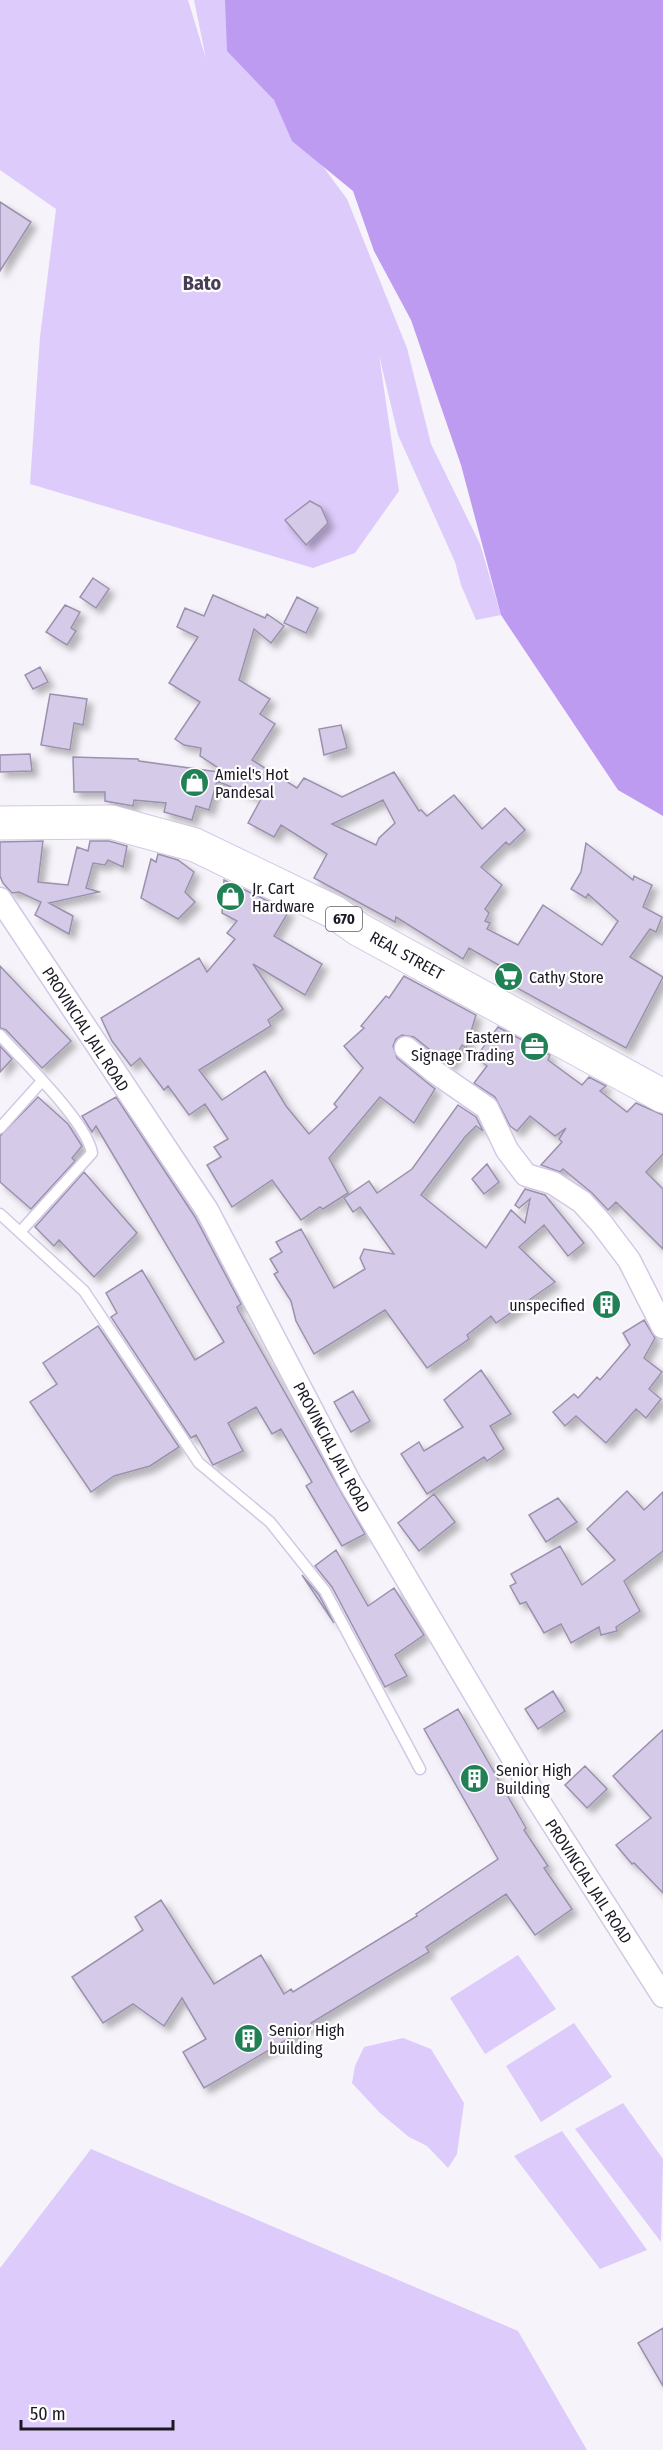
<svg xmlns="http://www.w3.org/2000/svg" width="663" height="2450" font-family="'Fira Sans Condensed',sans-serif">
  <defs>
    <filter id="shadow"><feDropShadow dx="5.5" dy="5.5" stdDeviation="3" flood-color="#0004"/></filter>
  </defs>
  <rect width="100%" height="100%" fill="#f6f4fa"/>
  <path fill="#ddcbfb" d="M0,0H188L206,59L194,0H228L274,100L347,199L407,348L431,444L480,544L501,615L476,620L461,585L455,562L398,435L379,355L399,491L355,553L313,568L30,484L40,337L56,209L0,170Z
    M518,1955L556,2009L485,2054L450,1998Z
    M574,2023L612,2077L541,2122L506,2066Z
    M403,2038L431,2049L464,2103L457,2154L448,2168L427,2146L409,2137L379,2112L352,2083L355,2066L364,2047Z
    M623,2103L663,2159L661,2242L575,2129Z
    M562,2131L647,2250L600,2269L514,2156Z
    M91,2149L518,2331L587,2450H0V2268Z"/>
  <path fill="#bd9bf1" d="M225,0H663V816L618,790L501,615L461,465L411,320L374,251L353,191L292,141L274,100L227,51Z"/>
  <path fill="#d5cbe8" stroke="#9b91ad" stroke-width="1.5" fill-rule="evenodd" filter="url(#shadow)" d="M0,202L31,222L0,271Z
    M310,501L321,507L328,523L306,545L285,520Z
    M93,578L109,589L96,608L80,597Z
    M213,595L265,618L267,614L284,626L271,643L254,629L239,680L270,699L260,714L275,724L252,760L297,788L304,778L342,797L394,772L419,811L421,810L427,816L454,795L482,829L505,808L525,830L509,845L506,842L481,867L502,885L485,909L489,913L485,921L490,923L487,929L518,945L543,905L602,945L618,921L588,894L586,898L571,889L581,872L586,843L633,880L634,876L652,885L643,907L662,917L656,932L650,929L630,957L663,977L626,1048L499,978L504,968L469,948L463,959L396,917L395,922L314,878L327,854L281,825L274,837L248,823L261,799L217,781L209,810L196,806L192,820L164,812L166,803L134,800L133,806L105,801V792H74L73,757L138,759L139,761L226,773L200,756L201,748L184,745L175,739L200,702L169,683L198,637L177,627L185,608L204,616ZM383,800L395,823L379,838L376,845L332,824Z
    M297,597L318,608L306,633L284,623Z
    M65,605L80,612L71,628L76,631L67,645L46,632Z
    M40,667L48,682L33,689L25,675Z
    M50,694L87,699L83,725L74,723L70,750L41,745Z
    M341,725L347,748L324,755L319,729Z
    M30,754L32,771L0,772V755Z
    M43,841L38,882L68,885L77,847L88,851L90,841H109L127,846L123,867L108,860L105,865L93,863L86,888L99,892L49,903L73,916L69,934L35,915L41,902L19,892L12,893L3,883L0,876V842Z
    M158,854L178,860L194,872L185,892L195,902L178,919L141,898L151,859L156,862Z
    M224,880L289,911L274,936L322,964L305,995L253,964L283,1009L268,1020L271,1026L199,1070L222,1100L265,1071L286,1106L309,1134L337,1107L334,1104L363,1068L344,1046L364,1028L361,1026L386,996L389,998L404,976L476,1015L466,1048L462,1045L450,1066L414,1037L402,1035L396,1039L393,1046L397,1058L435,1089L414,1123L380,1097L329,1158L348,1193L323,1209L320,1207L301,1220L272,1180L232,1207L207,1165L221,1157L214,1147L228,1139L205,1104L189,1115L168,1086L164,1090L140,1058L131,1066L112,1041L101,1018L199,958L207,972L235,939L227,933L237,921L222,913Z
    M0,966L71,1041L42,1068L6,1030L0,1028Z
    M498,1027L550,1055L548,1060L582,1085L589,1077L606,1086L600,1091L627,1112L636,1103L663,1115V1154L646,1172L663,1189V1249L616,1202L608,1210L592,1193L563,1169L560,1172L541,1165L562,1142L559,1139L566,1128L555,1136L530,1116L517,1131L510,1126L495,1097L474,1083L487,1066L476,1057Z
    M0,1046L12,1059L0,1072Z
    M38,1097L68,1124L82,1146L72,1158L75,1161L31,1209L0,1182V1136Z
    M116,1097L195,1217L241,1304L237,1307L238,1310L365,1534L342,1546L306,1486L312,1482L281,1429L272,1434L256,1407L228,1423L243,1451L213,1465L196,1435L191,1438L111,1317L117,1313L106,1293L142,1270L195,1360L224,1342L96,1126L92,1132L82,1116Z
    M458,1105L476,1117L483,1131L476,1126L465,1137L421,1195L486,1248L511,1210L525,1223L530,1199L519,1208L515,1205L525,1189L545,1195L584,1243L568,1256L544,1225L519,1247L555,1282L496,1323L491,1316L467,1335L469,1339L427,1368L385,1310L314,1354L296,1321L291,1301L274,1274L278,1272L270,1259L282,1252L276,1242L301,1229L334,1288L365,1269L360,1258L364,1249L394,1254L360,1207L353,1212L344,1198L369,1181L377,1193L412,1169Z
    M487,1164L499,1182L484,1194L472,1179Z
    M84,1172L137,1233L94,1277L59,1240L54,1246L35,1227Z
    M644,1320L655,1338L644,1358L662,1372L649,1389L661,1399L646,1418L636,1409L606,1443L576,1416L565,1426L553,1412L574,1394L578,1398L597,1377L600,1380L630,1345L623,1333Z
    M98,1326L179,1447L150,1466L114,1476L91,1492L30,1402L57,1384L43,1363Z
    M481,1370L511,1414L490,1426L504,1449L487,1461L484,1457L427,1494L401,1454L419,1442L424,1451L463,1427L444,1400Z
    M353,1391L370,1421L351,1432L334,1402Z
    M627,1491L644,1510L663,1492V1551L624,1581L640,1611L616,1627L617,1631L601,1635L599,1627L571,1643L561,1624L544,1633L526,1602L520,1604L510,1586L516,1583L511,1574L560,1546L582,1585L615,1560L587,1529Z
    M434,1494L455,1522L419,1551L398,1523Z
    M558,1498L577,1522L546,1542L529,1515Z
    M336,1550L368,1606L394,1588L424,1635L395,1655L407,1676L385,1687L332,1587L315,1566Z
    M302,1575L319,1595L334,1623Z
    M553,1691L565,1711L538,1729L525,1709Z
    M458,1709L526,1828L524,1830L548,1866L544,1868L572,1909L535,1935L506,1894L426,1947L429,1952L311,2023L312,2025L204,2088L183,2052L206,2039L182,1998L164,2026L133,2004L103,2023L72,1977L143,1930L135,1917L161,1900L214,1984L261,1955L284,1994L291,1989L293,1992L417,1916L416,1914L498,1859L424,1729Z
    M663,1730V1893L634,1863L632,1864L616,1845L651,1818L613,1776Z
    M585,1766L607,1789L587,1808L565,1785Z
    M663,2328V2386L638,2343Z"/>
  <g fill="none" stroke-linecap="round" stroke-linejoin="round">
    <defs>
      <path id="service" d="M0,1035C23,1061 87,1122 92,1153L20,1232
        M0,1128L42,1081
        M0,1214L84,1291L199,1463L270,1522L325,1591L420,1769"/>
      <path id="minor" d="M0,899L207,1210L350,1483L534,1794L663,1996
        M406,1048L435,1072L487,1108L507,1150L526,1175L553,1183L582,1202L601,1223L629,1260L663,1327"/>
      <path id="primary" d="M0,823L111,822L195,845L334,912L358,929L663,1096"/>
    </defs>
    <use href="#service" stroke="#d2c8e5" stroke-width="13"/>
    <use href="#minor" stroke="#d2c8e5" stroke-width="25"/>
    <use href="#primary" stroke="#d2c8e5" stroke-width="35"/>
    <use href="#service" stroke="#fff" stroke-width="10"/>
    <use href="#minor" stroke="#fff" stroke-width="22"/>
    <use href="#primary" stroke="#fff" stroke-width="33"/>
  </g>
  <defs>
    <symbol id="shop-disc" viewBox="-11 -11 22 22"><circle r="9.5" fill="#228057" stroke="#fff"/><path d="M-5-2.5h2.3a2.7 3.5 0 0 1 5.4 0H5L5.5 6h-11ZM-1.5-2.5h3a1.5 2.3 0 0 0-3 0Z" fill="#fff"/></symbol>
    <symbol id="supermarket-disc" viewBox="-11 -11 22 22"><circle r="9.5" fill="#228057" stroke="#fff"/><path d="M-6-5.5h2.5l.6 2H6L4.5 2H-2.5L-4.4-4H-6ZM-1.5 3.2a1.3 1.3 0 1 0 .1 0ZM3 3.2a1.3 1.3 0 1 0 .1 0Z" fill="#fff"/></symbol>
    <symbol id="office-disc" viewBox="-11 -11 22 22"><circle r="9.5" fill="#228057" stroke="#fff"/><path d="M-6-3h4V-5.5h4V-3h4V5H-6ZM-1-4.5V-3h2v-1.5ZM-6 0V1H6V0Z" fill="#fff"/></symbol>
    <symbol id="building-disc" viewBox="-11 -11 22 22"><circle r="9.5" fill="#228057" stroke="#fff"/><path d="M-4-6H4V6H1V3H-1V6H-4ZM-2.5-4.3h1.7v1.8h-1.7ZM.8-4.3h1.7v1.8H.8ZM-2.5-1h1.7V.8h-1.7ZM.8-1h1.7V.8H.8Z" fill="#fff"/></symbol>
  </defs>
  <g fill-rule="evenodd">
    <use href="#shop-disc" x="178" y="766" width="33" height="33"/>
    <use href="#shop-disc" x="214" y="880" width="33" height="33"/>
    <use href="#supermarket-disc" x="492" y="960" width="33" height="33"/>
    <use href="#office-disc" x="518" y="1030" width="33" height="33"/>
    <use href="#building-disc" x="590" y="1288" width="33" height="33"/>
    <use href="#building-disc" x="458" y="1762" width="33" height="33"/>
    <use href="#building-disc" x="232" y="2022" width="33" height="33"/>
  </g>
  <g text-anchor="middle" stroke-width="4.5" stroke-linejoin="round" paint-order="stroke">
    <rect fill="#fff" stroke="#605d65" stroke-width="1.5" x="326" y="907" width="36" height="24" rx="4.5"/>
    <g font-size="15" font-weight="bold" fill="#1c1823">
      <text x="344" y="924">670</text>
    </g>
    <g font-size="16" fill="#1c1823" stroke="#fff" text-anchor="start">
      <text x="215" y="780">Amiel's Hot<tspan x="215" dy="18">Pandesal</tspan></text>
      <text x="252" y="894">Jr. Cart<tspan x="252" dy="18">Hardware</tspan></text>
      <text x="529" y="983">Cathy Store</text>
      <text x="514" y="1043" text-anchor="end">Eastern<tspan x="514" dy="18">Signage Trading</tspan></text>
      <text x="585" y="1311" text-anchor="end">unspecified</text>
      <text x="496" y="1776">Senior High<tspan x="496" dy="18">Building</tspan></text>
      <text x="269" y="2036">Senior High<tspan x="269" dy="18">building</tspan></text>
    </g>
    <g font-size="16" fill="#1c1823" stroke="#fff">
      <text transform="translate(407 955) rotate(29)" y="6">REAL STREET</text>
      <text transform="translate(86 1029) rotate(57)" y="6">PROVINCIAL JAIL ROAD</text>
      <text transform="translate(332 1447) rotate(62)" y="6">PROVINCIAL JAIL ROAD</text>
      <text transform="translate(589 1881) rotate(57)" y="6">PROVINCIAL JAIL ROAD</text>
    </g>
    <g font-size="20" font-weight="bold" fill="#473e56" stroke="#fff">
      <text x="202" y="290">Bato</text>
    </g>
  </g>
  <path d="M21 2420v9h152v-9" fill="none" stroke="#1c1823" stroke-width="3"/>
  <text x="30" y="2420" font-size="18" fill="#1c1823" stroke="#ffffff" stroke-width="4.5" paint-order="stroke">50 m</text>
</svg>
